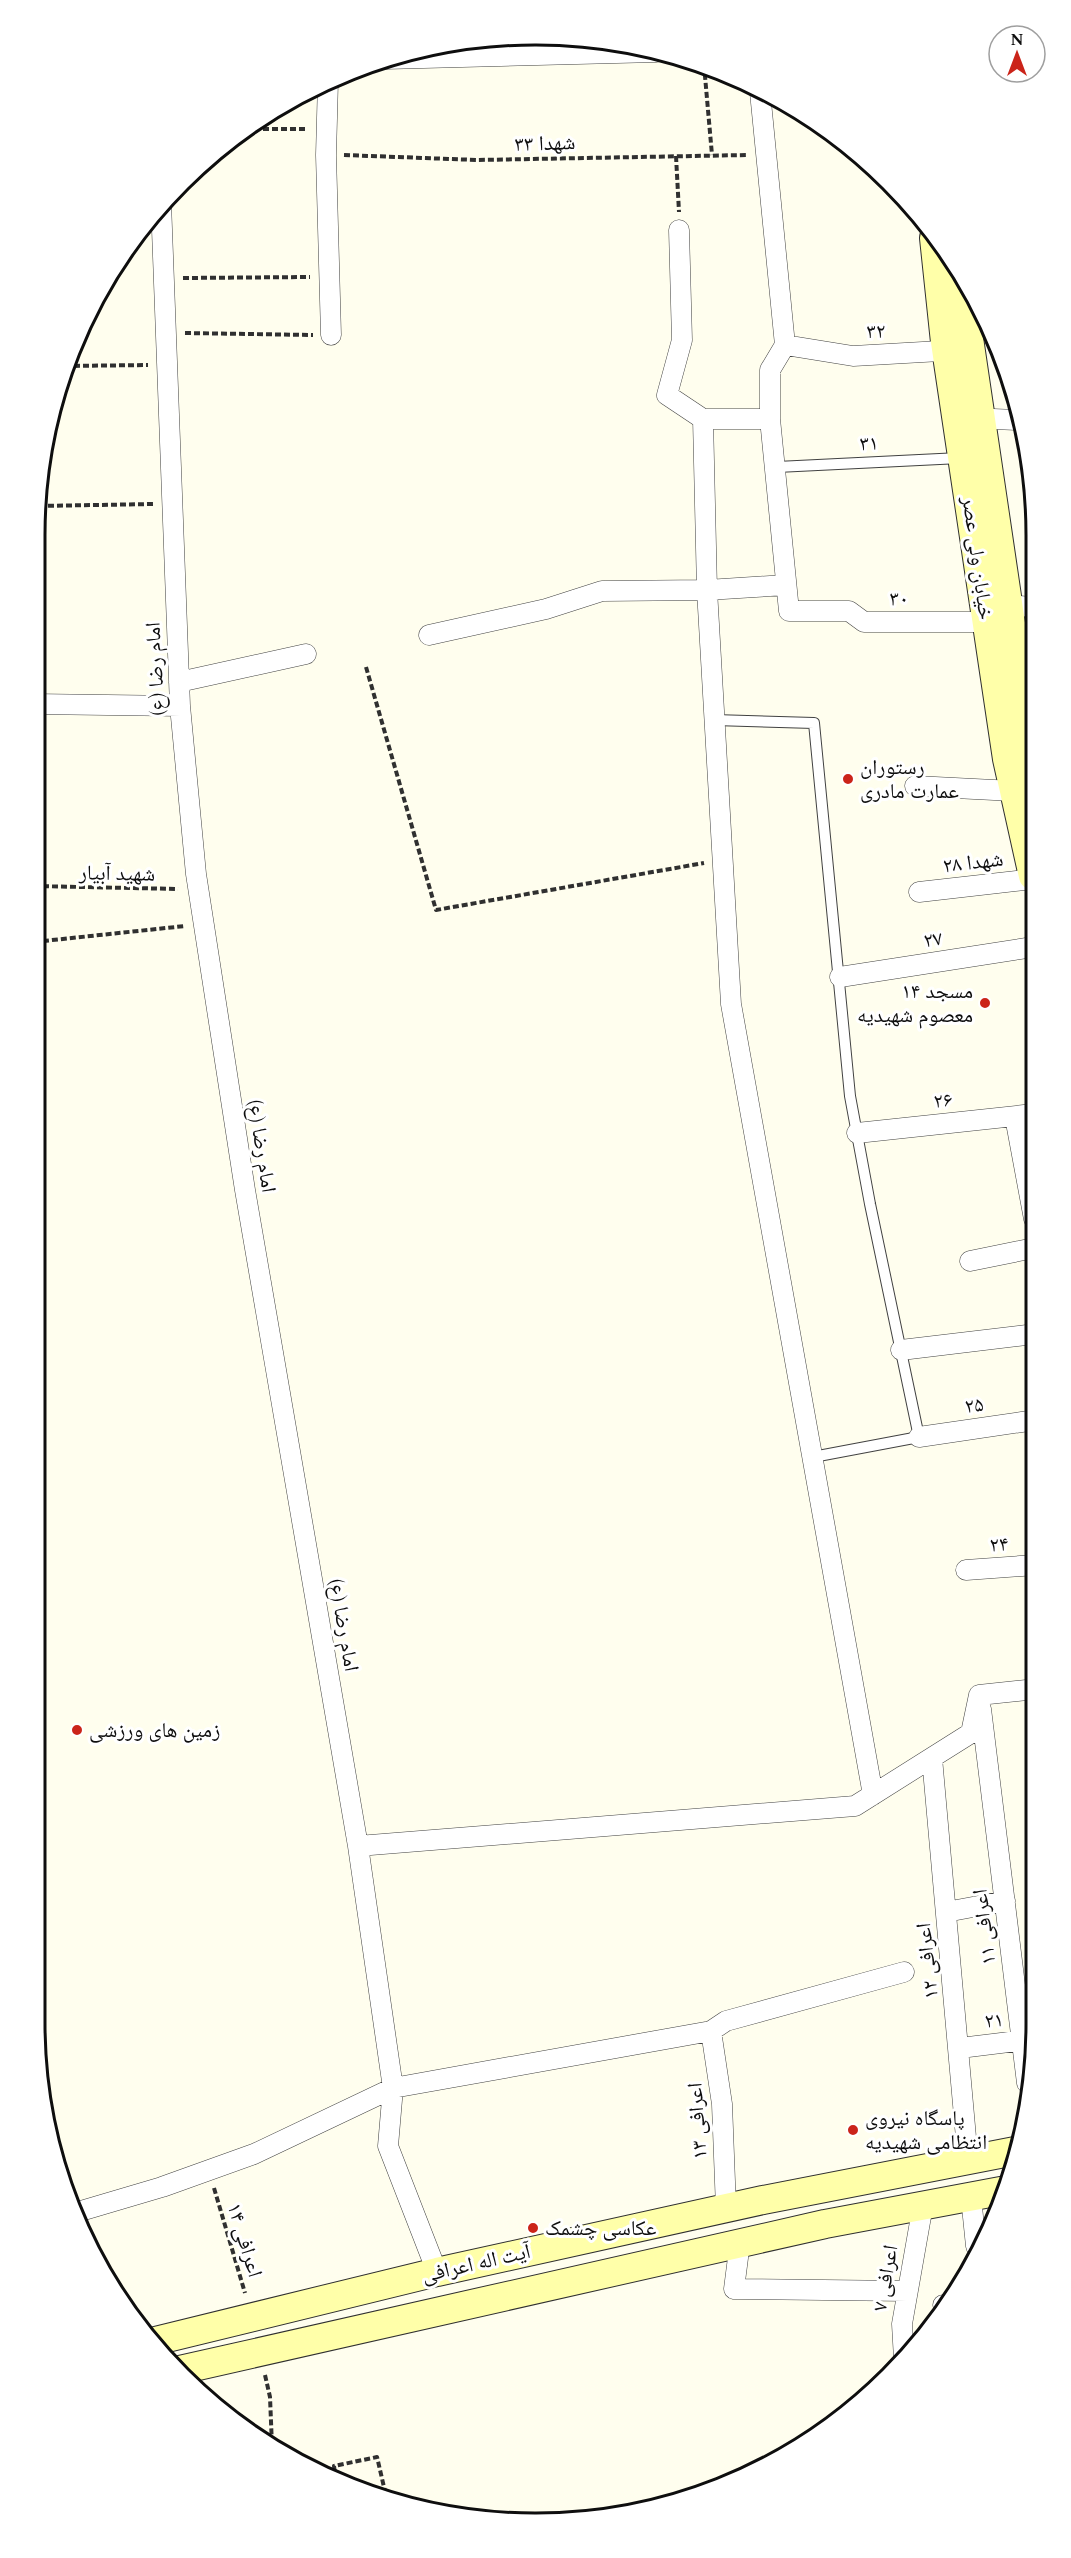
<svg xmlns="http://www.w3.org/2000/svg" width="1071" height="2558" font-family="Spectral,'Noto Naskh Arabic',serif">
  <rect width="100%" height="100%" fill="#fffeee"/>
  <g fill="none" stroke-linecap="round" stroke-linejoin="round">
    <defs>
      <path id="lane" d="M777,467L960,458
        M714,720L814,723L850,1096L870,1204L919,1437L813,1457"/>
      <path id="street" d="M385,59L656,52
        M328,81L326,155L331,335
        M760,92L785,345L770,370V419L789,611H849L864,622H987L1006,605L1033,607
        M161,203L180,706L196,874L245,1190L358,1846L393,2088L388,2146L437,2272
        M679,230L682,340L667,395L703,419
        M785,345L853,356L958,350
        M969,418L1017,420
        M786,585L707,590L731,1004L873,1795
        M429,635L546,609L602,591L707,590L703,419H770
        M179,682L306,654
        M34,704L180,706
        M915,786L1014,791L1033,789
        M919,892L1033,879
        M840,977L1033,947
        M1015,1117L1034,1219
        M857,1133L1034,1114
        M970,1261L1034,1248
        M901,1350L1035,1334
        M919,1437L1035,1420
        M966,1570L1035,1565
        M979,1695L1036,1689
        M981,1709L1027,2083
        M932,1758L968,2160
        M358,1846L855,1806L971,1733L979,1695
        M946,1912L1005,1901
        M711,2031L722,2104L726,2208
        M960,2048L1034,2039
        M971,2197L976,2246
        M74,2213L162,2187L254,2154L393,2088L711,2031L726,2021L904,1972
        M740,2242L734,2289L906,2291
        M943,2305H945
        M904,2359L902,2324L923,2205"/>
      <path id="secondary" d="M934,238L945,342L1007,759L1033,876
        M960,277L1033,773
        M151,2342L437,2272L763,2200L1015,2151
        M180,2370L825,2224L1006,2190"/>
    </defs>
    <use href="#lane" stroke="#414141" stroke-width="12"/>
    <use href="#street" stroke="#414141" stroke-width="21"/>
    <use href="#secondary" stroke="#303030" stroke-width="30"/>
    <path stroke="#303030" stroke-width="4" stroke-dasharray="6 3" stroke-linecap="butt" d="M704,65L712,155
      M245,129H308
      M344,155L477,160L748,155
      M676,156L679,212
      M183,278L310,277
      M185,333L313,335
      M65,366L148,365
      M39,506L153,504
      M366,667L436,910L704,863
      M34,886L178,889
      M34,942L185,926
      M214,2188L245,2293
      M265,2375L270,2397L272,2446
      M336,2480L334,2466L377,2457L387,2500"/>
    <use href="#lane" stroke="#fff" stroke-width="10"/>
    <use href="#street" stroke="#fff" stroke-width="20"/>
    <use href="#secondary" stroke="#ffffa9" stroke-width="28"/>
  </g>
  <g fill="#cb2419" stroke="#fff" stroke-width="2">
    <circle cx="848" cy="779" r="6"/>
    <circle cx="985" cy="1003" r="6"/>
    <circle cx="77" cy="1730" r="6"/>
    <circle cx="853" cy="2130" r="6"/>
    <circle cx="533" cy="2228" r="6"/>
  </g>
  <g text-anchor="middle" stroke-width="6" stroke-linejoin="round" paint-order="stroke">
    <g font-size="21" fill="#0e0e0e" stroke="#fff">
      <text transform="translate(545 143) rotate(-2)" y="7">شهدا ۳۳</text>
      <text transform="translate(876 331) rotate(-2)" y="7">۳۲</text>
      <text transform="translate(869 443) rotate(-3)" y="7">۳۱</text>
      <text transform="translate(978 558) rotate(82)" y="7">خیابان ولی عصر</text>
      <text x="899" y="605">۳۰</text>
      <text transform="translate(155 669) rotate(-93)" y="7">امام رضا (ع)</text>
      <text transform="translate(973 862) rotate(-7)" y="7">شهدا ۲۸</text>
      <text transform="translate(117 873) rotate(1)" y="7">شهید آبیار</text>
      <text transform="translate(933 939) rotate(-9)" y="7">۲۷</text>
      <text transform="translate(943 1100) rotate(-6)" y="7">۲۶</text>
      <text transform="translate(262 1146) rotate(81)" y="7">امام رضا (ع)</text>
      <text transform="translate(974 1405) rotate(-8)" y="7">۲۵</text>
      <text transform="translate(999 1544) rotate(-4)" y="7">۲۴</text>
      <text transform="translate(344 1625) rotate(80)" y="7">امام رضا (ع)</text>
      <text transform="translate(984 1927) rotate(-97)" y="7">اعرافی ۱۱</text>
      <text transform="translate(927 1961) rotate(-96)" y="7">اعرافی ۱۲</text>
      <text transform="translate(994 2020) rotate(-7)" y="7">۲۱</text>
      <text transform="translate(697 2121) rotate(-94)" y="7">اعرافی ۱۳</text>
      <text transform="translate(245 2240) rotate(73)" y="7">اعرافی ۱۴</text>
      <text transform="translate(476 2263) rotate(-13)" y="7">آیت اله اعرافی</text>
      <text transform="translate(885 2278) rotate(-80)" y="7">اعرافی ۷</text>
    </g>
    <g font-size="21" fill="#0e0e0e" stroke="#fff" text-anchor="start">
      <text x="860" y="774">رستوران<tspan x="860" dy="24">عمارت مادری</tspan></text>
      <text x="973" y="998" text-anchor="end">مسجد ۱۴<tspan x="973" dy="24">معصوم شهیدیه</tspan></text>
      <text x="89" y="1737">زمین های ورزشی</text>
      <text x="865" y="2125">پاسگاه نیروی<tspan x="865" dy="24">انتظامی شهیدیه</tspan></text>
      <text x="545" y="2235">عکاسی چشمک</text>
    </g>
  </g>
  <path d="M0 0H1071V2558H0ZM535 45H536A490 490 0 0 1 1026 535V2023A490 490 0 0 1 536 2513H535A490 490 0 0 1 45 2023V535A490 490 0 0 1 535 45Z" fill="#fff" fill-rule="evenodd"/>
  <path fill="none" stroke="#0e0e0e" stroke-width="3" d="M535 45H536A490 490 0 0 1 1026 535V2023A490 490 0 0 1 536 2513H535A490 490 0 0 1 45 2023V535A490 490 0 0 1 535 45Z"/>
  <g transform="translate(1017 54)"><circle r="28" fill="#ffffff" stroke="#9f9f9f" stroke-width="1.5"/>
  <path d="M0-4.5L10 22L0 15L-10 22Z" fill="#cb2419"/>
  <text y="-9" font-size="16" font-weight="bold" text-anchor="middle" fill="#0e0e0e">N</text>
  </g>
</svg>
